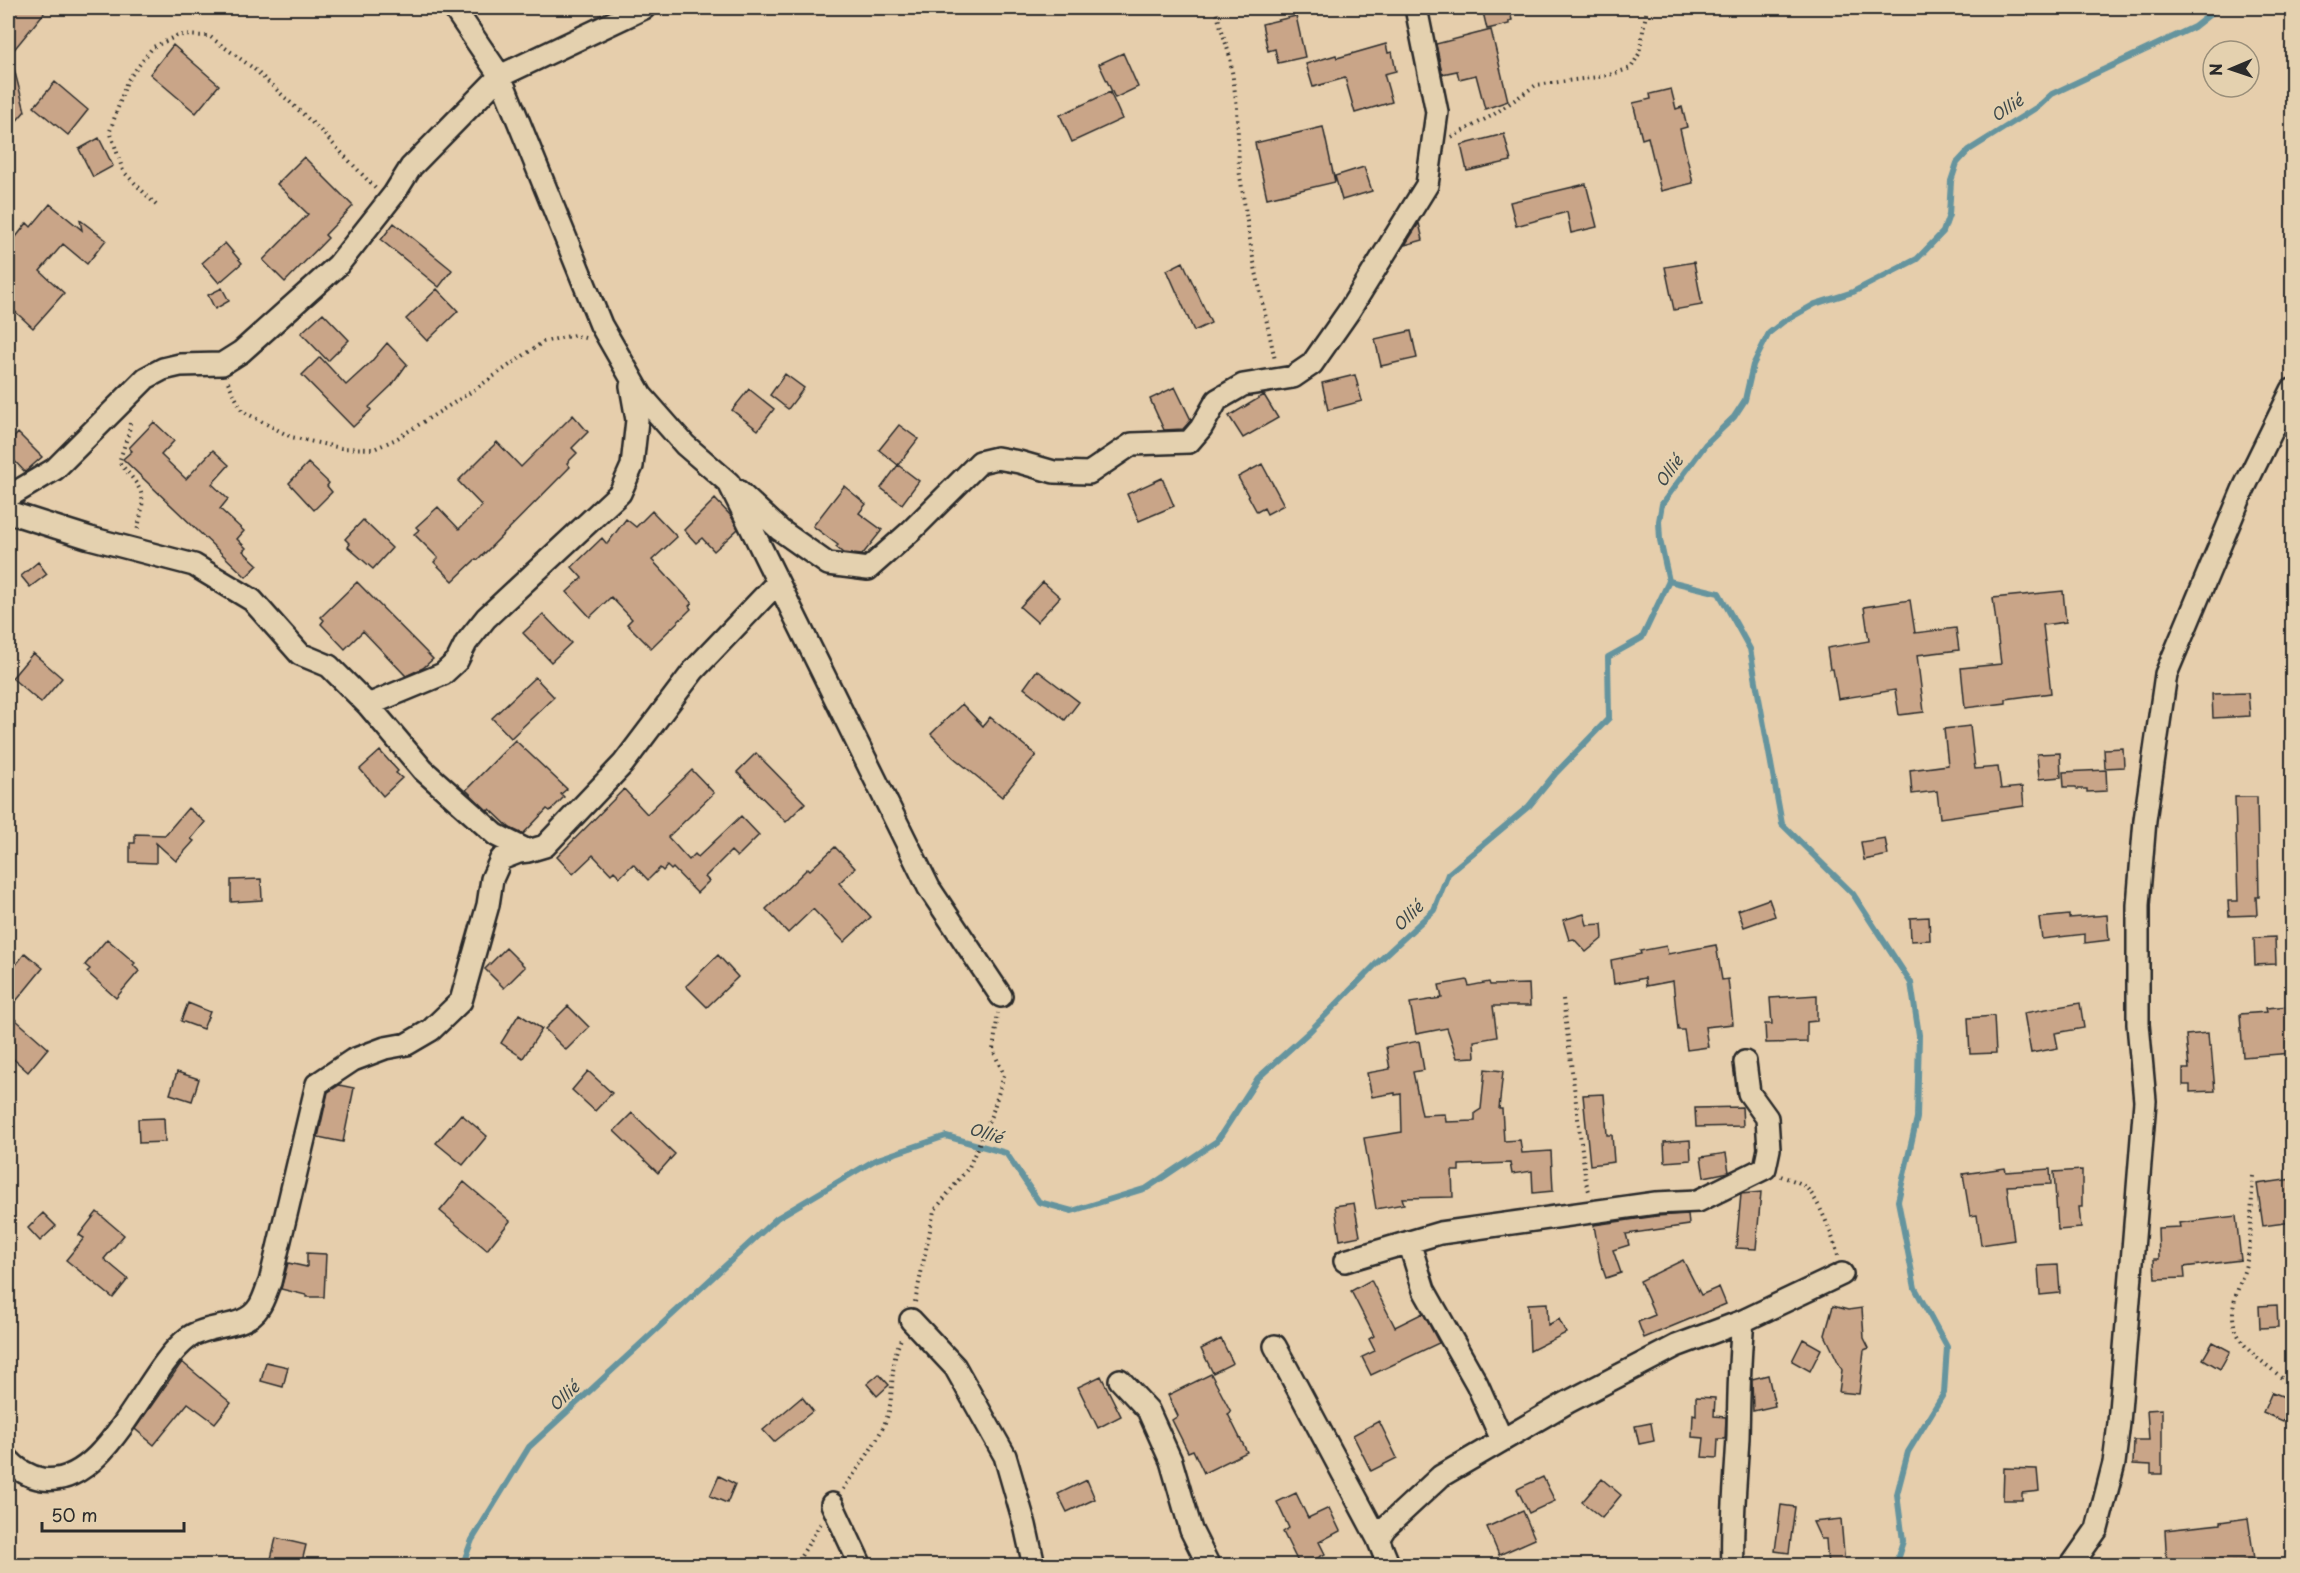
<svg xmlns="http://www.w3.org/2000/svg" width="2300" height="1573" font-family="'Playpen Sans',sans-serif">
  <rect width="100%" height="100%" fill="#e6ceac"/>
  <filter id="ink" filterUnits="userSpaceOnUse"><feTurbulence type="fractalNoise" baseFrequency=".0167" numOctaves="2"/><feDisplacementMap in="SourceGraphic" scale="12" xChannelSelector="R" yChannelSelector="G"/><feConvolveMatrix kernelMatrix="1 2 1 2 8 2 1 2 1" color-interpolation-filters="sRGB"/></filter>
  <g filter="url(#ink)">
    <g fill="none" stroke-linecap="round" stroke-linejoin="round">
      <path stroke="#65949e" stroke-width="6" d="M1669,581L1719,593L1750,649L1782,824L1853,894L1911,983L1919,1035L1917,1118L1898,1201L1915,1288L1947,1347L1944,1393L1908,1452L1897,1494L1903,1541L1895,1566
        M462,1566L472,1540L529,1447L777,1218L875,1160L946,1136L1006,1153L1039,1202L1072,1211L1147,1188L1217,1141L1258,1078L1310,1031L1377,963L1434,910L1448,874L1529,806L1555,774L1609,718L1608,657L1642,638L1669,581L1660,540L1659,521L1662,504L1705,445L1734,417L1745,400L1753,365L1769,333L1783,322L1815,304L1853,292L1917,259L1943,232L1949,215L1951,181L1957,163L1969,150L2039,106L2052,94L2194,27L2218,8"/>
    </g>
    <path fill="#c9a588" stroke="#2b2b2b" stroke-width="1.5" d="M13,8H48L8,57V14Z
      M1482,8H1509L1512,20L1509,21V24L1487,29Z
      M1296,16L1305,57L1278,63L1275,49L1268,51L1262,24Z
      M1491,30L1508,101L1485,109L1476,75L1459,79L1457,71L1442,74L1436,44Z
      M1386,44L1388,53L1392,52L1396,71L1384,74L1392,102L1355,113L1345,78L1313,87L1306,64L1336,55L1337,58Z
      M173,45L219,85L196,113L150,74Z
      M1123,53L1138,87L1115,98L1099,64Z
      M13,65L25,111L8,131V66Z
      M55,82L88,110L68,135L34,107Z
      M1671,89L1676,109L1682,107L1687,127L1680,129L1693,183L1661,191L1648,137L1642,139L1633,103L1651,99L1650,94Z
      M1110,92L1122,119L1072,142L1060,115Z
      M1323,127L1335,182L1267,198L1255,143Z
      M1504,134L1511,161L1467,171L1461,145Z
      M99,138L113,166L93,177L79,149Z
      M304,157L353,206L325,235L328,238L285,282L263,260L308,214L277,184Z
      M1364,167L1372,191L1342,200L1335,176Z
      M1586,184L1597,227L1571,233L1567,212L1516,226L1510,202Z
      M50,204L82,230L80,220L106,240L87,264L63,244L40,271L64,293L33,328L8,305V247L27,223L31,227Z
      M394,223L452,270L439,287L381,240Z
      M1419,223L1423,240L1405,245Z
      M225,243L242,263L219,283L202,263Z
      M1183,262L1211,323L1194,331L1167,270Z
      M1694,262L1702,305L1674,310L1665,267Z
      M222,288L229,301L215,309L208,295Z
      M437,289L458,311L427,341L406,319Z
      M323,313L349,340L328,361L301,333Z
      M1411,331L1417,358L1381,366L1375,339Z
      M387,343L407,364L392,385L369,407L371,410L353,427L302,375L320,357L346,385L371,362Z
      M785,374L804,388L788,409L770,395Z
      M1355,375L1362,401L1328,410L1322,383Z
      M1175,387L1191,420L1183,429L1164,430L1150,399Z
      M749,389L774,409L758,430L732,410Z
      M1264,395L1278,418L1243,438L1229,416Z
      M573,415L588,432L572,448L577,453L567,463L570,467L478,560L476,559L453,581L434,562L438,558L414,534L419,530L416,527L438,507L459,529L482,506L458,481L497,442L521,467Z
      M154,422L174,441L161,455L186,479L213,450L229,465L212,484L228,499L220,509L244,531L237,539L246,548L243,551L258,565L246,577L123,459L132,451L129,448Z
      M899,425L918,439L898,465L879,450Z
      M18,433L42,457L25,472L8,454V444Z
      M308,463L329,483L327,486L332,492L314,510L289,483Z
      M1262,464L1284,505L1267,514L1264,508L1257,512L1238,477Z
      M898,465L919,481L902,504L881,488Z
      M1162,478L1174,506L1139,521L1127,494Z
      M844,486L866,504L859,513L882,530L862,555L843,553L836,547L838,545L813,526Z
      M715,499L731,516L738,529L714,551L702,538L696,543L684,530Z
      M652,511L677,537L652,560L692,603L689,606L691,609L651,648L627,624L632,619L611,597L590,617L567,592L582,578L572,567L602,538L607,544L626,519L636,527Z
      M363,520L392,548L373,569L348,547L350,544L345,539Z
      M38,562L47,574L30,587L21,576Z
      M357,582L433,659L423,668L406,676L363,631L345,649L321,624L324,620L321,617Z
      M1043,582L1060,597L1037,622L1020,607Z
      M2063,591L2066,622L2043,625L2051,693L2006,699V703L1965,708L1961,668L2001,664L1993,598Z
      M1910,600L1915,633L1956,628L1959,650L1917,655L1924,712L1899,715L1895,690L1838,699L1833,669H1830L1827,648L1869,641L1864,607Z
      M543,614L571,643L551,662L523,633Z
      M33,653L62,678L41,703L12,678Z
      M1037,670L1079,702L1065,720L1024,688Z
      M535,677L554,697L511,738L492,718Z
      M2248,693L2250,716L2213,718L2212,694Z
      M962,704L983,726L990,717L1036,755L1002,797L953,757L931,734Z
      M1970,726L1975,769L1998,767L2001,789L2022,787L2024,806L1940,818L1937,791L1912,794L1910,770L1948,765L1944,729Z
      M515,740L567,789L561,794L564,797L550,811L547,809L523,834L510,828L490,809L488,811L466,790Z
      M2123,748L2124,767L2105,768L2104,749Z
      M380,751L398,771L396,773L402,778L383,796L360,769Z
      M756,753L805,803L786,822L737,772Z
      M2060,753L2061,777L2039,779L2037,754Z
      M692,770L714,793L668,837L689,860L695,854L698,857L741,816L759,835L737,857L731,851L705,877L709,881L697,893L673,868L671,870L667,866L663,871L660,868L648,880L633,864L620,877L614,871L611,874L593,855L573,874L557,857L624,789L647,814Z
      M2106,770L2107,791L2087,792V789H2077L2076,787H2064L2063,772Z
      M2235,797H2257L2259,897H2256L2257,915L2229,916L2228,901H2238Z
      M188,808L205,822L191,839L194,841L176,861L156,843V863L130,862V843H135V834L165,835Z
      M1885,838L1888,855L1864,860L1861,842Z
      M835,847L855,868L839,883L871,917L844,942L813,909L788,933L766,909L808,868L810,870Z
      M261,879L262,900L231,902V880Z
      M1769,899L1775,916L1744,927L1738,910Z
      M1584,914L1587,925L1602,924L1603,938L1586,952L1574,939L1569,940L1563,920Z
      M2069,915V918L2107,915L2109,940L2085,943V934L2042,939L2039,918Z
      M1929,917L1930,940L1911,941L1910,918Z
      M2275,937L2276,964L2255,965L2254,938Z
      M107,939L135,963L133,965L139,971L116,998L87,972L90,969L85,965Z
      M1716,945L1722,980L1728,979L1733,1024L1705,1027L1708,1047L1687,1050L1684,1030H1678L1673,981L1646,986L1645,978L1614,984L1611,960L1641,954L1640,951L1666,946L1668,954Z
      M506,948L525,967L504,988L485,969Z
      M25,953L43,968L8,1011V975Z
      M718,955L738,977L707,1007L686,986Z
      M1467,980L1469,986L1489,982L1490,985L1529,984L1530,1006H1493L1497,1037L1474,1041L1475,1057L1457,1058L1447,1028L1416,1034L1410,1003L1442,998L1439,985Z
      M1817,995V1021L1807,1022V1042L1766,1043L1765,1024H1772L1770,998Z
      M188,1003L210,1012L203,1029L181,1021Z
      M2080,1003L2084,1028L2055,1033L2058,1048L2031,1053L2024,1013Z
      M568,1006L589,1027L566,1050L545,1029Z
      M2290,1006L2292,1053L2243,1057L2240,1014L2267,1012L2266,1008Z
      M8,1013L48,1048L28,1072L8,1054Z
      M519,1014L542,1029L523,1058L501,1043Z
      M1994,1016L1996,1053L1970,1054L1968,1018Z
      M2208,1033L2209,1046H2211L2215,1091L2190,1092V1085H2183V1069H2189L2186,1035Z
      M1419,1041L1424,1070L1413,1072L1422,1115L1445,1114L1446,1122L1475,1121V1113L1481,1109L1485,1069L1503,1071L1499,1109H1502L1504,1141L1520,1140L1522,1153L1551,1151L1553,1191L1533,1193L1532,1171L1512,1174L1510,1163L1459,1165V1171H1452L1453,1197L1402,1198L1404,1204L1376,1209L1364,1138L1402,1132L1401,1094L1395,1095V1093L1372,1097L1367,1073L1390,1069L1386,1047Z
      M588,1071L612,1093L595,1111L572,1090Z
      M177,1072L199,1079L192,1101L170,1094Z
      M339,1085L354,1088L343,1142L318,1137L328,1092Z
      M1604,1094L1607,1135H1612L1614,1162L1590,1165L1583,1095Z
      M1742,1107L1743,1126L1696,1127L1695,1108Z
      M632,1113L675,1154L658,1173L614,1131Z
      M461,1114L487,1136L463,1165L436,1143Z
      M164,1118L165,1142L139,1143L138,1119Z
      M1690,1140L1691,1160L1665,1162L1664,1142Z
      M1726,1153L1729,1172L1704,1177L1701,1157Z
      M2005,1168L2006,1172L2050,1169L2051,1184L2007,1186L2014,1240L1981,1245L1977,1215L1970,1216L1963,1174Z
      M2082,1170V1207H2079L2081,1228L2058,1230L2054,1172Z
      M2292,1179V1222L2263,1226L2257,1184Z
      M464,1182L510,1221L487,1250L440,1211Z
      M1761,1192L1756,1249L1736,1248L1741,1194Z
      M1354,1203L1360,1236L1340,1240L1335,1206Z
      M97,1212L124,1235L104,1259L128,1279L113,1298L66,1260L84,1238L79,1235Z
      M43,1213L56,1226L40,1241L28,1228Z
      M1688,1214L1689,1225L1626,1234L1629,1245L1613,1250L1621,1273L1606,1278L1600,1261L1594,1225L1657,1216Z
      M2236,1216L2241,1260L2184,1267L2185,1278L2155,1279L2154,1259H2159L2158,1228L2180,1227L2179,1223Z
      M307,1253L326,1254L324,1297H306V1295L281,1289L288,1263L307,1267Z
      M1683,1260L1701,1295L1719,1287L1726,1304L1644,1338L1638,1322L1655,1315L1640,1281Z
      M2058,1265L2060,1293L2040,1295L2038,1266Z
      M1371,1280L1395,1327L1423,1313L1439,1343L1371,1375L1362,1357L1375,1351L1369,1339L1374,1336L1351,1291Z
      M1547,1303L1548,1325L1559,1319L1566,1333L1530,1351L1528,1304Z
      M2277,1305L2278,1327L2260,1328L2259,1306Z
      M1833,1306L1848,1310L1862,1308L1864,1338L1869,1348L1864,1350L1859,1394L1839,1392L1842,1370L1825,1335Z
      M1221,1339L1233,1363L1213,1373L1201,1349Z
      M1803,1339L1821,1349L1810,1371L1792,1361Z
      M2213,1342L2230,1351L2220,1369L2203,1359Z
      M182,1362L231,1403L215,1423L188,1403L154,1445L135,1429Z
      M266,1362L288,1367L283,1387L261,1381Z
      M879,1374L889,1385L877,1396L867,1384Z
      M1211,1374L1231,1412L1228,1414L1247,1452L1204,1473L1193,1450L1188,1452L1172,1420L1178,1416L1168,1395Z
      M1768,1375L1775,1406L1753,1411L1752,1379Z
      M1101,1376L1121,1416L1098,1428L1078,1387Z
      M2272,1392L2292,1400L2283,1421L2263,1412Z
      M802,1397L813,1411L774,1442L763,1430Z
      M1696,1397L1715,1398L1714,1416L1726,1417L1725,1439H1718L1717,1458L1702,1457L1704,1438L1692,1437L1693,1414L1696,1415Z
      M2162,1409V1474H2151V1465L2133,1464L2134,1440H2149L2147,1410Z
      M1379,1421L1397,1458L1371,1471L1353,1435Z
      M1651,1423L1654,1441L1639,1444L1635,1426Z
      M2004,1468L2037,1469L2039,1491L2022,1493V1500H2003Z
      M719,1476L735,1484L727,1503L710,1496Z
      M1543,1477L1555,1501L1529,1513L1517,1489Z
      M1602,1479L1621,1495L1602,1518L1582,1502Z
      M1087,1480L1095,1499L1067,1512L1058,1494Z
      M1296,1493L1308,1518L1329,1508L1340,1531L1319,1542L1325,1554L1303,1566H1300L1283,1532L1289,1528L1277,1502Z
      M1781,1505L1795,1507L1789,1553L1775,1551Z
      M1523,1511L1535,1539L1499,1555L1487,1527Z
      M2248,1518L2254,1559L2210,1566H2167L2165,1530L2220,1524V1522Z
      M1841,1519L1845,1566H1828L1826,1539H1821L1813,1522Z
      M276,1538L306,1545L301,1566L270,1563Z"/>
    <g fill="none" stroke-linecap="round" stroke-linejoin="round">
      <defs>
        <path id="street" d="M454,8L500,76L601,325L641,395L685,445L729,483L929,888L1001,996
          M738,491L780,530L828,564L868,569L911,531L980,462L997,458L1019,462L1054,472L1089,473L1132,444L1189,442L1201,428L1217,400L1243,385L1293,377L1312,364L1349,311L1427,185L1437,112L1416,8
          M8,497L55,469L146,378L163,369L180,365L222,364L241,352L338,265L394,194L411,167L500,76L644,8
          M8,512L90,538L194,565L252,600L300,654L329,666L368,705L423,770L496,835L528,851L545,846L623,764L694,670L777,583
          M368,705L443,674L457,661L466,643L486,618L620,493L632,466L637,420L631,386
          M1409,1242L1424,1290L1477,1384L1502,1440
          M1345,1261L1440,1233L1656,1203L1698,1201L1765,1168L1769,1149L1767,1118L1749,1093L1745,1062
          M911,1320L955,1367L1005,1456L1025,1525L1034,1566
          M1275,1346L1378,1539L1389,1566
          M1120,1380L1148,1410L1171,1461L1191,1530L1209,1566
          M8,1459C16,1469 30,1477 42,1479C107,1489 145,1370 188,1338C208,1323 245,1330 259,1307C264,1300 266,1290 270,1282L317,1084L353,1060L385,1048L407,1044L431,1030L461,1001L488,905L492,879L501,859L519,852L528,851
          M832,1504L861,1566
          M1378,1539L1385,1528L1441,1476L1568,1402L1676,1346L1743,1321L1842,1274
          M1733,1566C1731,1522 1736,1480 1738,1437C1739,1398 1739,1360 1743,1321
          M2071,1566L2097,1529L2114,1463L2119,1423L2145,1101L2138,1024V905L2145,820L2166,674L2243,490L2292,390"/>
      </defs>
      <use href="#street" stroke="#2b2b2b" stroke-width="26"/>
      <path stroke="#2b2b2b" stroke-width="4" stroke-dasharray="1.5 4.5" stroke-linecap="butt" d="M1215,8L1230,57L1237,107L1239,169L1252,253L1275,360
        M1452,137L1493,115L1536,85L1606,76L1631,68L1639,54L1647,8
        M156,205L123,171L110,131L127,81L153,47L179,35L209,36L253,68L318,128L376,189
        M228,382L242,411L291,437L341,448L374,449L396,439L471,392L543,342L574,335L585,338
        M130,423L129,432L119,462C144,492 147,492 137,531
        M1563,999L1586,1182L1590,1194
        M1781,1176C1788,1179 1798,1181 1804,1186C1818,1196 1834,1239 1838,1256
        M2253,1176C2251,1202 2252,1229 2248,1255C2243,1287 2220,1311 2243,1343C2256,1361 2280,1371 2292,1391
        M915,1302L934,1211L969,1167L993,1111L1004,1075L993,1050L998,1013
        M843,1489C858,1469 883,1435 889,1411C894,1386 890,1360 902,1337
        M795,1566L821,1523
        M2292,1566V1476"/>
      <use href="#street" stroke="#e4d1af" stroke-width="21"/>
    </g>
  </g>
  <g text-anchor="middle" stroke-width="4.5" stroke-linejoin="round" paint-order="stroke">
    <g font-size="16" font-style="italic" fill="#3a4548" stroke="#e4d1af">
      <text transform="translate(2007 108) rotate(-34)" y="6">Ollié</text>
      <text transform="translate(1669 471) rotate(-54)" y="6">Ollié</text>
      <text transform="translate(1408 916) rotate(-45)" y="6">Ollié</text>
      <text transform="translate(986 1133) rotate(17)" y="6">Ollié</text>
      <text transform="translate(564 1396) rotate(-43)" y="6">Ollié</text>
    </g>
  </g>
  <rect width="2300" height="1573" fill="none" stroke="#e4d1af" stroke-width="30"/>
  <rect x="15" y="15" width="2270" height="1543" fill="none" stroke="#2b2b2b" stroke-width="2" filter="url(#ink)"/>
  <g transform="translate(2231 69) rotate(268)"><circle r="28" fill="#e4d1af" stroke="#9a8f7a" stroke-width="1.5"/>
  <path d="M0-4.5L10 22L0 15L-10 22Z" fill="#2b2b2b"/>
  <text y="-9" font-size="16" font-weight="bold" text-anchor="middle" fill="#2b2b2b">N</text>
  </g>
  <path d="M42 1522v9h142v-9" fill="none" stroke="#2b2b2b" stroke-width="3"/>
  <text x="51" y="1522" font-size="18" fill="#2b2b2b" stroke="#e4d1af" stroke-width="4.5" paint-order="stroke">50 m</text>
</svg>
